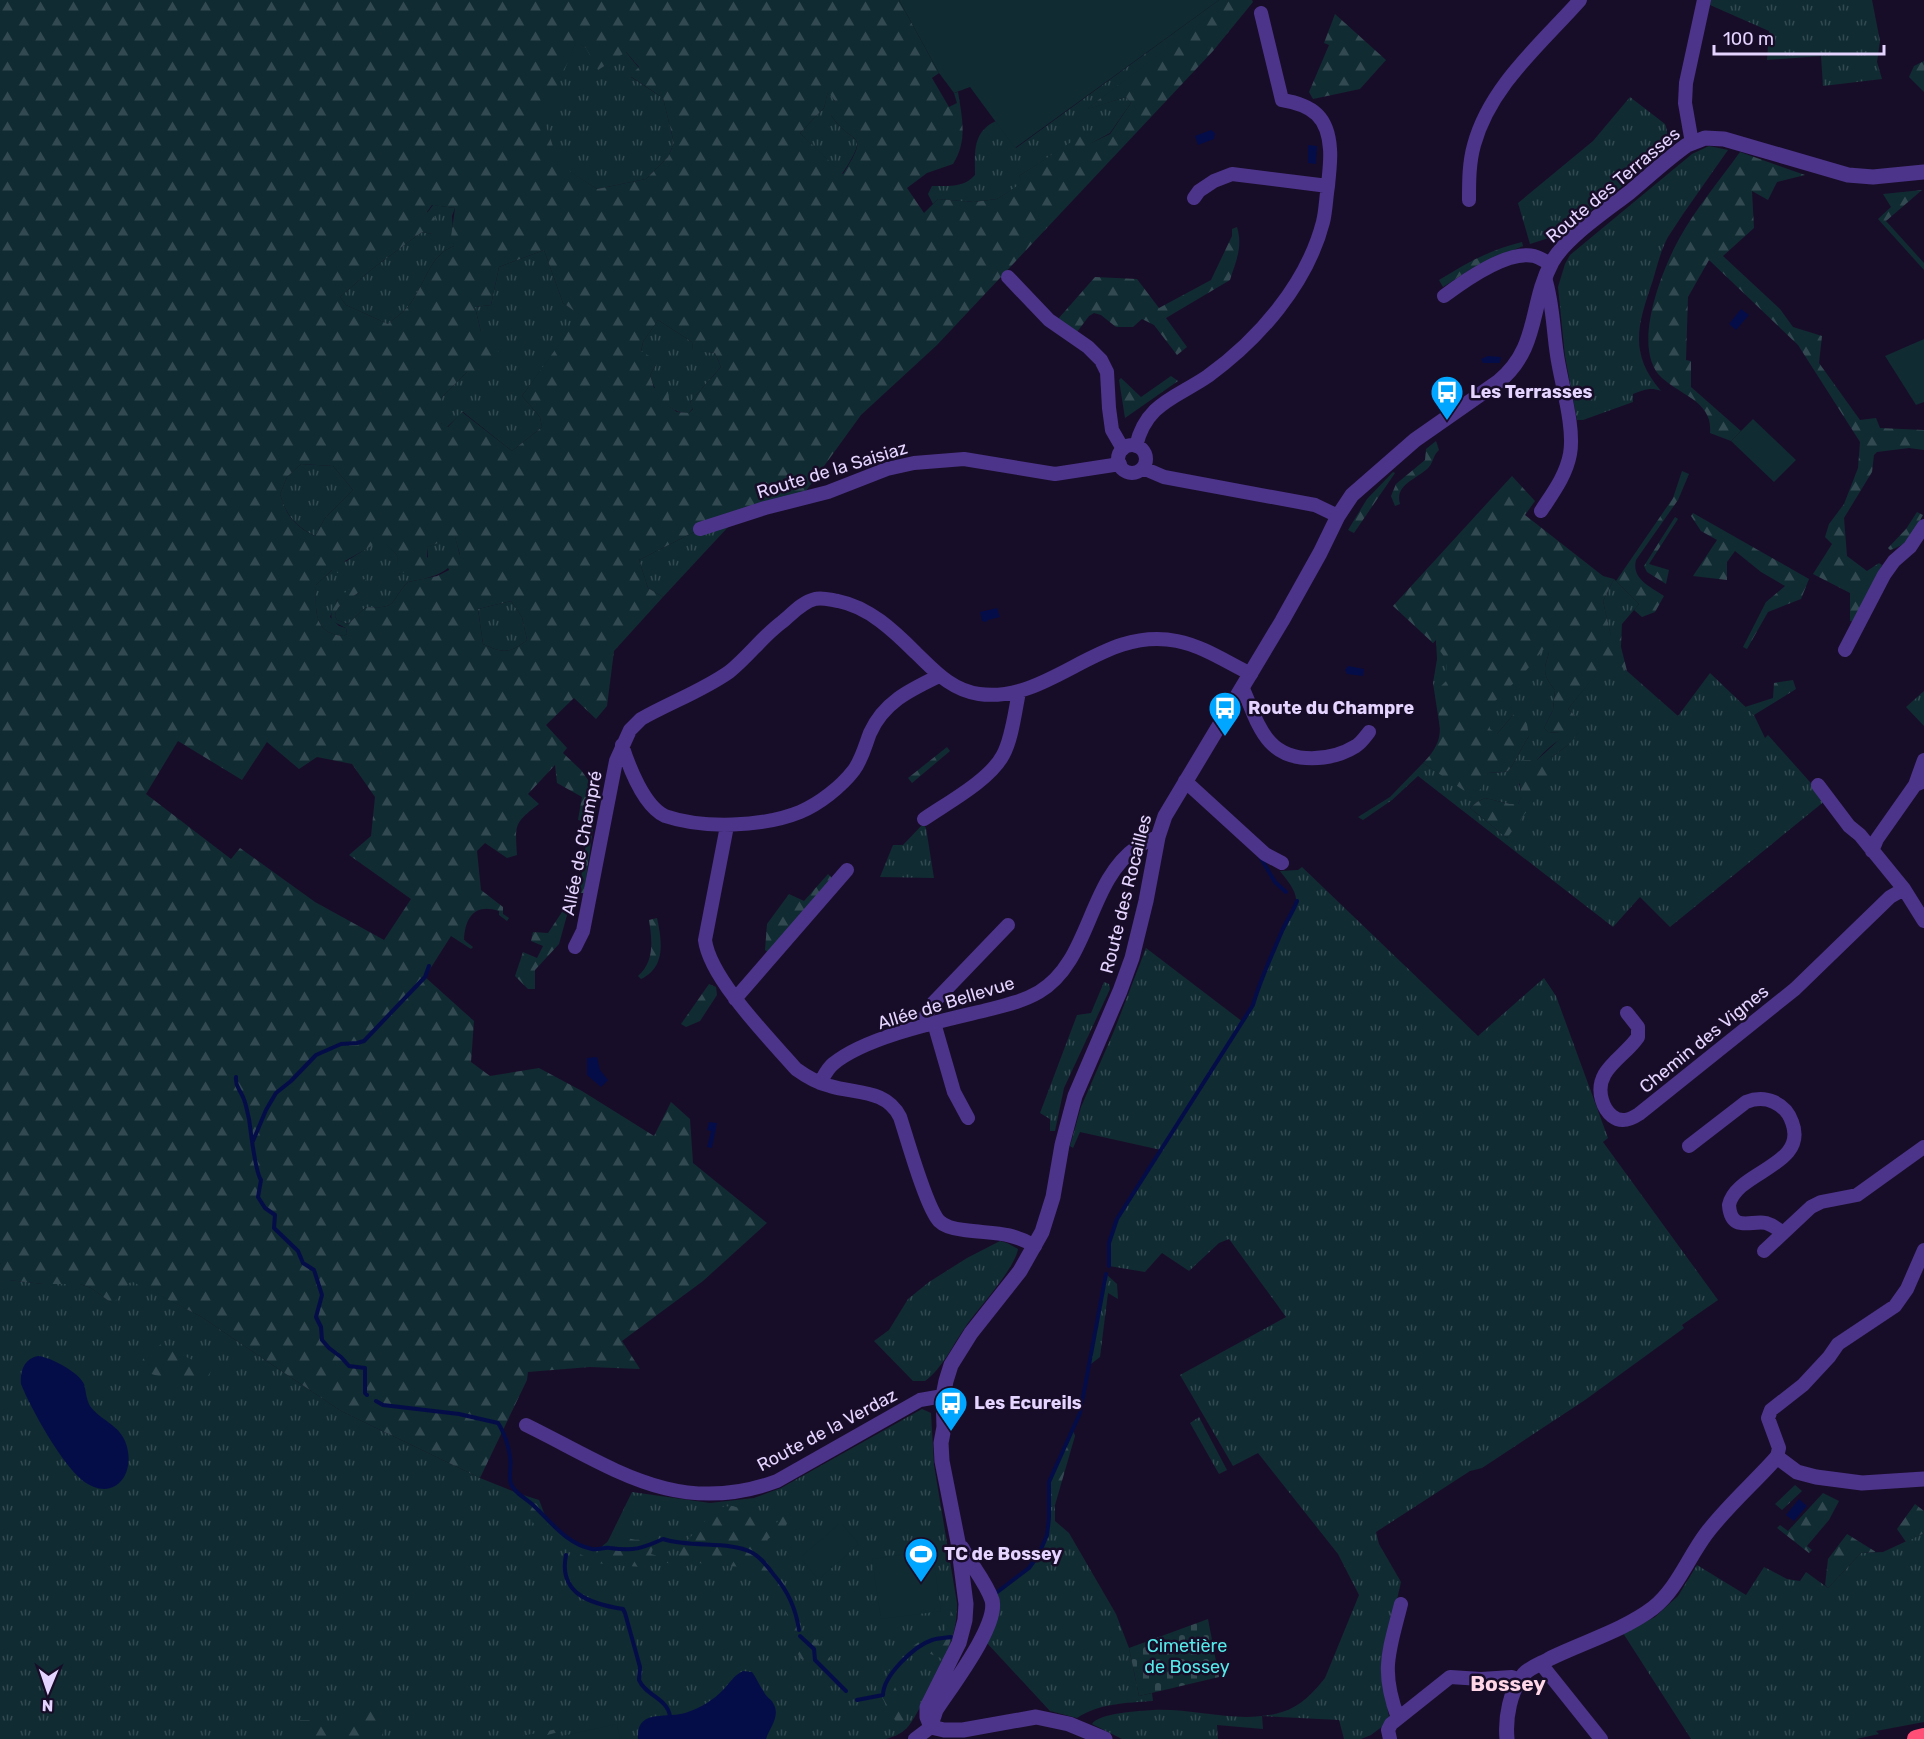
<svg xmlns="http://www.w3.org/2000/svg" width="1924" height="1739" font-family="Rubik,sans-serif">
  <defs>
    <pattern id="grass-tufts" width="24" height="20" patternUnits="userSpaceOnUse" patternTransform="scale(1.5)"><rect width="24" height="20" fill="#102b32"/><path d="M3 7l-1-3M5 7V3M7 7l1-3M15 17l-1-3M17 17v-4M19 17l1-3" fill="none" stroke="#334951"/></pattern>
    <pattern id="forest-firs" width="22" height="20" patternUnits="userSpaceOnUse" patternTransform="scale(1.5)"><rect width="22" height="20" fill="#102b32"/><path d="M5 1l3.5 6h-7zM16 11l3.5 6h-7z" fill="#334951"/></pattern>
    <pattern id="cemetery-stones" width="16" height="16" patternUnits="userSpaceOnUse" patternTransform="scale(1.5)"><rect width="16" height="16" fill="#102b32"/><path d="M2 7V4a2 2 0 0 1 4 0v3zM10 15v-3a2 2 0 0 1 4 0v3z" fill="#334951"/></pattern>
  </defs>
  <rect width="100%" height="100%" fill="#180d28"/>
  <path fill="url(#grass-tufts)" d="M1219,0H1228L1227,4L1087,109L1126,97L1131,103L1110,133L1088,145L1082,136L1019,176L1023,183L997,199L974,202L938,199L933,204L928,194L932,186C947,186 964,188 975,175C975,153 972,132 996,121L1016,148Z
    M1711,0H1872L1880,41L1877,62L1882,79L1823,86L1821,56L1767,60L1769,31L1710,5Z
    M576,41L586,48L625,51L639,68L631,77L663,98L674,143L668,157L646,179L597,189L558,164L543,120Z
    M828,91L835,101L831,115C851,147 872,128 842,174L800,133L824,108Z
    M1630,97L1665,124C1671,140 1665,145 1653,154L1656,158L1608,198L1604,194L1597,201L1598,205L1561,234L1530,244L1518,203L1593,141Z
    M1709,146L1728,150C1708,179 1687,207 1668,237C1661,250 1657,266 1653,280C1638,324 1628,353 1661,391C1650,387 1644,390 1633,394V402L1583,420H1577L1565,356L1558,287L1565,264L1570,255L1692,154Z
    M433,205L455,208L452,216L454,246C430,255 426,281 412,301C407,310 396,317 388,324L346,305L340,297L372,269L422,232L432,234L427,213Z
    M544,250L563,303L581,315L522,396L540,417L542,427L512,451L463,412L447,427L441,423V398L467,372L481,332L475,307L491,305L499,267Z
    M658,320L692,342L693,350L715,353L721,367L690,402L693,408L689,413C668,414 655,393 650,375L656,365L641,352L643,342Z
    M301,464L333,466L353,490L325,518L315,536C294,525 287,516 280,494L287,477Z
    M729,526L663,597L648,588L639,560L700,529Z
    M455,536L460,556C443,576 433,577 408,582C389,601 400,609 366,607L348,624L337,620L335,616C337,603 350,597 361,592L337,600L330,617L339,626L346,628L347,634L344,636C312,634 316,609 316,585L332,570L382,539L397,555L399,574L428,557L427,547Z
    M1614,579L1639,604L1611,637L1603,601Z
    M1503,584L1549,653C1543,671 1543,675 1555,690L1553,710L1544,728L1548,732L1560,733L1561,739C1543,750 1531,767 1519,784L1522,795L1518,804H1510L1485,798L1477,802L1470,808L1507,838L1552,757L1568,745L1584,725L1568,709L1610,656L1678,716L1710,673L1754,715L1765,738L1768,735L1826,800L1670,927L1640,897L1613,927L1418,776L1392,800L1363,820L1358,817L1390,797L1423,763L1472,795L1488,773C1494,772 1503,773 1508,771C1511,769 1525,742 1529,736L1513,715L1497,734L1436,750L1441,735L1433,683L1437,659L1436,640L1433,643L1424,634Z
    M511,601L522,617L527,640C510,654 502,653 483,644L478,609Z
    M1924,691V726L1906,707Z
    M923,824L926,828L934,878L880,877L893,845H903Z
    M1302,867L1478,1036L1544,978L1556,996L1608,1138L1603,1142L1718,1300L1682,1325L1684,1328L1585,1400L1482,1468L1470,1471L1376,1532L1379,1544L1401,1582L1381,1669L1389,1717L1383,1726L1371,1735L1361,1739H1344L1339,1720L1262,1716L1263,1729L1217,1725L1218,1739H1122L1092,1724C1099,1713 1139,1711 1153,1710C1196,1708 1240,1725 1282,1712C1300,1707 1314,1692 1325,1678L1359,1595L1338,1554L1258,1453L1233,1466L1180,1375L1286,1317L1229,1239L1219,1243L1189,1271L1162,1253L1145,1272L1109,1266V1243L1117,1219L1161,1150L1080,1132L1073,1148L1070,1146L1081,1107L1114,1031L1146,948L1243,1022C1260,993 1268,958 1283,928C1288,920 1295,913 1296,903C1298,892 1286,879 1280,871L1298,870Z
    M1104,982L1109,984L1110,989L1064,1088L1055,1131H1050V1119L1040,1113L1077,1015L1091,1013Z
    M1000,1241L1007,1243L1018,1249C1014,1270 979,1307 966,1326C953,1344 943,1368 925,1381H913L874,1341L889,1330L908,1299L929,1282L967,1258Z
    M0,1263L9,1280L43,1284H80L91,1288L112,1303L131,1280L200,1316L341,1411L480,1478L520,1494L539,1500C542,1506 544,1516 549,1522C560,1537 581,1548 599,1549L607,1543L632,1492L710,1503L754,1498L781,1488L922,1409L931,1413L934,1465L957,1603C957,1614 956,1624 953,1635C950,1649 916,1720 907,1728C901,1734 893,1737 886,1739H0Z
    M1106,1274L1117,1284L1118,1299L1108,1293L1100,1357L1087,1367L1092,1353Z
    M1199,1417L1227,1470L1219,1474L1190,1423Z
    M1055,1505V1521L1069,1533L1116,1614L1129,1648L1139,1696L1152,1693L1153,1701C1126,1703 1100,1703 1077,1718L1050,1711L986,1642L996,1593C1029,1571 1051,1550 1049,1508Z
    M1924,1533V1722L1876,1731L1879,1734L1856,1739H1691L1623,1633L1655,1617L1678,1596L1697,1565L1746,1595L1764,1567L1787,1579L1800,1581L1806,1572L1828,1588L1861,1553L1883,1552Z"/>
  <path fill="url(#forest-firs)" fill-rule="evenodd" d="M0,0H899L939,73L932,78L949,107L957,103L954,93L958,92C962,117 968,141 953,164L927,173L907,188L924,213L938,199L974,202L997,199L1022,183L1019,176L1082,135L1089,144L1110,134L1131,103L1126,97L1085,110L1226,4L1228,0H1252L1253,2L1213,51L937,345L861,415L806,491L700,529L639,560L648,588L663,597L614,651L607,706L596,719L574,698L546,725L567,748L563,753L581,770L598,794L584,893H579L589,822L578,820L582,797L557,783L555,765L528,794L539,804C514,823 515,824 517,855L507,858L485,843L477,851L481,890L503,907V914L509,918L507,921L499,915V911C475,903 465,917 464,940L473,947L471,949L451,936L425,977L474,1021L471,1062L490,1076L539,1068L582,1091L654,1136L671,1102L690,1119L693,1163L767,1223L703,1281L622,1341L640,1369L590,1367L528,1372L527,1380L480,1478L341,1411L200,1316L131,1281L113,1304L91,1288L80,1284H43L8,1280L0,1263ZM576,42L586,48L598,70L626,52L639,67L630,76L663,98L674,143L668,157L646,179L597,189L559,164L544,120ZM828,92L835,101L831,107V115C851,147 872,128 843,174L800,133L824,108ZM432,205L455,208L451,237L454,246C430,255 426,281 412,301C407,310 396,317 388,324L346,305L340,297L372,269L422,232L432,234L435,218L427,212ZM544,250L563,303L580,315L522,396L540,417L542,427L512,451L462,412L448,427L441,423V398L467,372L482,375L500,353L481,332L475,307L491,305L499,267ZM658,320L692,342L693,351L715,353L721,367L690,402L693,409L689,413L677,412L670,407L668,390L654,388L650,375L656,365L654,359L641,351L643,342ZM301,464L333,466L353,490L325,518L315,536C293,525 287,516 280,494L287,477ZM455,537L460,555L453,553L443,556L449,570L437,576L408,582C389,601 400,609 366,607L348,624L337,620L335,616C338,598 361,598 367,582L365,579L362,580C349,590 327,602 332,621L346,628L347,634L344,636C312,634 316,609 316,585L332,570L338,573L343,571L345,561L382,540L397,555L398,574L427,566V547ZM511,601L522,617L527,640C510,654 502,653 483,644L478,609ZM178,741L242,780L267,742L299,769L317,757L352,764L375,797L371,836L349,855L411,899L384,940L315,902L240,848L231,859L146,794Z
    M1335,14L1386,60L1360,89L1313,99L1309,92L1329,45L1324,43Z
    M1924,61V92L1909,77L1914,66Z
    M1740,152L1805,175L1777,182L1768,200L1752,191L1754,228L1723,256L1780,309L1793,327L1822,336L1819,363L1860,420L1876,418L1880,428L1924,430V450L1909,448L1877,452L1874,455L1872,472L1844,518L1847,556L1867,571L1879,563L1882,565L1853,622L1850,621V593L1813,574L1832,544L1825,537L1829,524L1844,504L1858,468L1860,442L1798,345L1709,260L1688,297L1686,360L1691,361V387L1741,431L1731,441L1710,433C1713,402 1682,396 1662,378C1630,349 1662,270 1679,239C1696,208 1720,180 1740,152Z
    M1922,190L1886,221L1924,263V270L1878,219L1891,207L1883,194Z
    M1237,227C1243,247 1236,261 1230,280L1166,318L1187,347L1177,355L1154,325L1142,319L1133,327H1116L1101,315L1094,313L1089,316L1077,332L1058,319L1095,277L1137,279L1159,308L1211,280L1232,236V229Z
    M1522,242L1523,246L1476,266L1443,287L1439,280C1467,263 1489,250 1522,242Z
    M1171,376L1178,381L1125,418L1119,380L1121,378L1141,397Z
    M1436,441L1439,450C1433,455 1434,461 1429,467C1418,479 1394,484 1400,504L1395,506L1391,496L1396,484L1425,460L1426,449Z
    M1682,471L1689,474L1678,500L1636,560C1631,579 1651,587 1664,596L1655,612L1642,617L1634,610L1639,604L1616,581L1673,498Z
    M1393,472L1395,473L1354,533L1348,530L1367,499Z
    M1512,476L1535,501L1525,515L1603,576L1614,579L1603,601L1611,636L1622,623L1621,647L1627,671L1610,657L1568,709L1585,725L1568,745L1552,757V777L1507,838L1470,808L1477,802L1485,798L1510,804H1518C1527,787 1512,780 1521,760H1537L1560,739V733L1548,732L1544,728L1553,710L1555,690C1543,675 1543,671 1549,653L1544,649L1524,673L1486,710L1490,729L1497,734L1513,715L1522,712L1526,718L1529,736C1525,742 1511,769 1508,771C1503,773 1494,772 1488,773L1482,788L1472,796L1423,763C1448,738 1439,724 1435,692L1447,680V661L1436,645V639L1433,643L1393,606Z
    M1917,512L1923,515C1912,534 1912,543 1890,550L1888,548L1906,529Z
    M1693,513L1809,579L1801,599L1768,612L1747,649L1743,647L1766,602L1785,586L1761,572L1735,551L1727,562V580L1693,576L1717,540L1701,531L1691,516Z
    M1675,517L1678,519L1649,564L1669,570L1666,584L1647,572L1644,566Z
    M1793,680L1796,689L1754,715L1745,707L1773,698L1774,683Z
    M947,747L950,751L912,783L908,778Z
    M828,874L832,878L768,952L765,950L767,924L789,894L804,901Z
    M566,906L569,908L559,944L535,970V989H528L515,976L523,952L537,958L543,946L531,941L533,932L548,933Z
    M657,918C662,941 666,967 641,979L638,976C655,961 652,940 649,920Z
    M709,984L716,987L717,995L700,1021L686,1027L681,1024Z
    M161,1344L212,1370L203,1383L173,1380L144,1372L141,1367L143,1359Z
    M1073,1430L1075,1436L1055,1505L1049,1508V1482Z
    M1795,1485L1802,1491L1782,1510L1775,1504Z
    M1823,1493L1839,1501L1829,1520L1807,1546L1812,1550L1809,1553L1777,1528L1780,1525L1788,1531Z
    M523,1499L537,1504L548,1524L538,1531L521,1501Z
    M1915,1504L1924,1511V1533L1906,1542L1897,1529Z
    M733,1506L747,1511L770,1525L776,1524L785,1510L790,1513L786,1526L758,1546C779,1570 792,1594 801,1624L797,1633H792L781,1595L741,1567L698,1563L681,1566L663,1562L641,1567L583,1562L575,1558L562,1544L564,1542C574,1550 581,1557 594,1559L599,1549L619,1532C632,1543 647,1543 656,1528L660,1530L651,1554L676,1561L684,1544L718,1507Z
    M1847,1534L1876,1552L1861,1553L1828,1588L1825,1585L1828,1559Z
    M952,1603H957C956,1624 952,1640 943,1659L921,1650L907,1654L905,1652L923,1639L945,1631L950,1617Z
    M815,1639L831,1659L820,1669L811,1659H801L796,1651Z
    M894,1665L900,1670C887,1688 900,1690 905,1706C907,1713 904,1724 903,1731L895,1736L896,1722L876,1687Z
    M369,1706H376C385,1715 384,1727 382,1739L309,1738L303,1734L300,1735L293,1726L299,1720C314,1720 322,1719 332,1731C356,1735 353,1719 369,1706Z
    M578,1725L579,1727L531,1739H507Z"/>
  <path fill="url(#cemetery-stones)" d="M1208,1619L1219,1677L1139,1696L1129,1648Z"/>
  <path fill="#102b32" d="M899,0H1219L1015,148L970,87L954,93L939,73Z
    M1924,339V402L1916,405L1885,356Z
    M1753,419L1796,460L1774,482L1731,441Z
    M839,1524H842L858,1543L857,1546L820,1578H817L802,1560V1556Z
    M932,1550L941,1611L881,1619L872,1559Z
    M617,1724L620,1739H559L558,1737Z"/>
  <path fill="#050d49" d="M1211,130L1215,133L1214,139L1198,145L1195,136Z
    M1308,145L1317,146L1316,164L1308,163Z
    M1741,309L1749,315L1736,330L1729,324Z
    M1488,356L1501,357L1500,363H1483L1481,359Z
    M997,608L1000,617L988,620L986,622L982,621L980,612Z
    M1348,666L1364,669L1363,676L1347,674L1345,670Z
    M597,1057L600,1070L608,1080L601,1087L587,1075V1058Z
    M709,1122L717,1123L712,1148L707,1147L711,1131L707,1130Z
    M38,1356C50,1357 79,1372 84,1384C86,1391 86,1399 90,1406C100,1420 118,1424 125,1441C138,1473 114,1505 82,1480C62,1464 31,1409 21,1384C20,1371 24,1359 38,1356Z
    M1799,1499L1807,1506L1794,1521L1786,1515Z
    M743,1671L752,1672C757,1679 759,1685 764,1692C766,1697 771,1699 773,1703C781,1716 770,1727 766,1739H638C636,1707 668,1720 688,1712C700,1708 715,1699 723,1690C731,1682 733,1676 743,1671Z"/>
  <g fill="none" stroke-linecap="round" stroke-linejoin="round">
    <path stroke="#050d49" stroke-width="4" d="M1259,855L1275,882L1286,892
      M236,1077C235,1086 239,1088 242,1095C246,1102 247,1111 249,1119C251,1132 255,1172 261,1180L258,1197L265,1208L275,1215L274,1228L298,1251L303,1263L314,1270L322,1295L316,1317L321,1327L322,1340L329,1348L341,1357L349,1366L365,1368V1393L367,1395
      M253,1141L266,1110L276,1093L291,1081L316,1055L341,1044L357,1043L364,1041L425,977L429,966
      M1109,1266V1243L1117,1219L1253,1005C1260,980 1272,955 1282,931C1287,920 1293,912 1297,901
      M376,1401L383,1405L459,1414L498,1423C504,1432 509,1447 510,1457C512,1466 508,1476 511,1484C514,1493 527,1499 534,1506C552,1523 567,1544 592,1549C599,1550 604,1547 610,1548C634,1551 641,1549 663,1539C690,1548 730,1541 751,1552C761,1557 768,1567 774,1575C788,1591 796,1609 799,1630
      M566,1555C558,1594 591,1604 623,1609L625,1613L640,1667L639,1680C646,1696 667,1698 670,1716
      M996,1593L1029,1568L1039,1554L1047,1535L1049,1518V1482L1080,1413L1106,1274
      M800,1636L814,1649L815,1660L846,1691
      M857,1700L883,1695C883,1676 914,1646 932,1640C938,1638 945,1638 951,1637"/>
    <path stroke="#4d348b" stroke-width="14" d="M1692,143L1685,103L1686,83L1704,0
      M1194,198L1199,191L1214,181L1232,174L1328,186
      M1469,200C1469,181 1469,163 1474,145C1490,86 1541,44 1580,0
      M1008,277L1049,320L1088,347L1101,360L1107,372L1109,408L1112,430L1123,449
      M1444,296C1464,281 1507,250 1534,256C1539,257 1546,262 1551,264
      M1118 459a14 14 0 1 1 28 0a14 14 0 1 1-28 0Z
      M1136,446C1146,403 1176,398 1208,376C1259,339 1307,284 1323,222C1326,210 1326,197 1328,186C1329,173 1331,161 1330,149C1328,117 1313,105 1282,100L1261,13
      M1143,468L1164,477L1315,505L1338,516
      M1541,511C1552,494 1566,476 1570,454C1575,427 1561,383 1557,355C1553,329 1553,303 1545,278
      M700,529L765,508L828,492L887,469L914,463L964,459L1055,474L1120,464
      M1845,650L1884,575L1894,561L1910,547L1924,526
      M1243,689C1251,706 1257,728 1270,742C1291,765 1332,761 1356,746C1362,742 1365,737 1369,732
      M622,745C629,767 644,806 665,816C703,829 763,827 800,812C819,804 841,787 854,770C862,759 865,746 870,733C884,702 910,690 939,676
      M1185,781L1265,854L1282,863
      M1818,785L1849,826L1860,835L1904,889L1924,921
      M1915,785L1924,760
      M924,819C947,803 990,780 1003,755C1012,739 1015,711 1019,692
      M727,826L705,940C710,979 770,1039 796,1069C807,1077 817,1083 830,1086C856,1094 886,1089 900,1117C907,1138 926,1207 939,1221C945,1227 955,1229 964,1230C993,1234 1009,1231 1035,1246
      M1872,851L1877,839L1915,785L1924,781
      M575,947L583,931L616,761L630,730L641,719C669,703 702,691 729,672C748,657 762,637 782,622C792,614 802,602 815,599C822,597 831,600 838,601C869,607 894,631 916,653C935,671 951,690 979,694C1050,704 1102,625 1177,641C1203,646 1228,663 1251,674
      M735,999L847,870
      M1627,1013L1638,1027V1037C1624,1058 1593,1070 1602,1100C1604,1107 1607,1112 1612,1116C1621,1123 1630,1120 1639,1114L1795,989L1890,897L1904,889
      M934,1023L954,1092L968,1118
      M927,1025L926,1015L934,1002L1008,925
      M820,1083C824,1076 827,1069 833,1064C865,1037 941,1021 983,1011C1002,1006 1022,1002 1039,992C1091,961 1087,882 1137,847C1144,842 1151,840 1158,837
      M1689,1146L1746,1102C1756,1098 1765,1098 1774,1102C1783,1106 1789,1113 1792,1122C1809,1166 1736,1171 1729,1205C1731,1233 1751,1220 1766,1223C1773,1225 1778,1229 1783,1233
      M1764,1251L1811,1207L1821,1202L1857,1195L1924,1147
      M526,1425C612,1467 677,1518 777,1481L920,1400L943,1396
      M1777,1457L1779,1448L1768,1418L1771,1410L1803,1385L1829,1357L1838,1344L1895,1306L1907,1289L1924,1250
      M1541,1664L1601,1739
      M1398,1718C1380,1669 1389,1652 1401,1604
      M915,1739L931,1727
      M1390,1739L1388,1730L1391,1724L1450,1677L1481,1679L1512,1677L1520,1680"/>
    <path stroke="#4d348b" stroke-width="15" d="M933,1719L936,1710C950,1688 999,1625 992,1600C986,1582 971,1565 962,1548
      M931,1727L927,1717V1707L959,1643L965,1620L966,1604L958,1542L942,1461L941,1443L944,1427L943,1396L946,1381L951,1365L971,1333L1020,1271L1042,1232L1053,1197L1062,1145L1075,1096L1120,991L1132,958L1146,901L1158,837L1165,816L1282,621L1320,553L1338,516L1352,495L1415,440L1498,382C1540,348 1529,305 1552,262C1566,237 1607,210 1630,192C1649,176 1667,159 1687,145L1705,138L1724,139L1848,175L1873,177L1924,172
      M931,1727L944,1730H963L1036,1717L1069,1724L1105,1739
      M1507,1739C1505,1718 1510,1690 1524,1674C1530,1667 1543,1663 1551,1658C1584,1642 1624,1630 1653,1608C1677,1589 1688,1558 1706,1534C1727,1506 1754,1483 1777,1457L1797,1472L1816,1477L1862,1483L1924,1479"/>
    <path stroke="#ff4f77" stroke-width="18" d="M1916,1739L1924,1737"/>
  </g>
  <defs>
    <symbol id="bus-pin" viewBox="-11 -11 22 30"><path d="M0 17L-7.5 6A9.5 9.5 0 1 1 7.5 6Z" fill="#00a6ff" stroke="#180d28"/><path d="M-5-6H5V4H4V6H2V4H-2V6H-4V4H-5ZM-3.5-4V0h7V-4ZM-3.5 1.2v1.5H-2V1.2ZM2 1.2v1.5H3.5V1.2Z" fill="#fff"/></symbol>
    <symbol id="stadium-pin" viewBox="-11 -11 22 30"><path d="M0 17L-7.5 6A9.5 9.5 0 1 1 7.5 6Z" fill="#00a6ff" stroke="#180d28"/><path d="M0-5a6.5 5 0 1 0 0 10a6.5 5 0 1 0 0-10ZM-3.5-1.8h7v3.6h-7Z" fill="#fff"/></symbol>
  </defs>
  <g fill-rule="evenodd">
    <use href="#bus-pin" x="1428" y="373" width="38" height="52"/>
    <use href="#bus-pin" x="1206" y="689" width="38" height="52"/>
    <use href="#bus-pin" x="932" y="1384" width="38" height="52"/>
    <use href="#stadium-pin" x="902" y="1535" width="38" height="52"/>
  </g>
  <g text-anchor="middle" stroke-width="5" stroke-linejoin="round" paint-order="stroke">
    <g font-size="18" fill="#e4d4ff" stroke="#180d28">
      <text transform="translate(1613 185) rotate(-40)" y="6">Route des Terrasses</text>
      <text transform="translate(832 470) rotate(-17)" y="6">Route de la Saisiaz</text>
      <text transform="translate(582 843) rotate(-79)" y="6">Allée de Champré</text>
      <text transform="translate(1126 894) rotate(-76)" y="6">Route des Rocailles</text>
      <text transform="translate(946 1003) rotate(-17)" y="6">Allée de Bellevue</text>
      <text transform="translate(1704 1039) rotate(-39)" y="6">Chemin des Vignes</text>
      <text transform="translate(827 1430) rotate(-28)" y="6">Route de la Verdaz</text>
    </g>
    <g font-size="18" font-weight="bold" fill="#e4d4ff" stroke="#180d28" text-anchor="start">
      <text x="1470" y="398">Les Terrasses</text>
      <text x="1248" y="714">Route du Champre</text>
      <text x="974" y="1409">Les Ecureils</text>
      <text x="944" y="1560">TC de Bossey</text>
    </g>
    <g font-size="18" fill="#55eaea" stroke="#180d28">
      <text x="1187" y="1652">Cimetière<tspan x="1187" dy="21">de Bossey</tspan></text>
    </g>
    <g font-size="21" font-weight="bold" fill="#ffd6e6" stroke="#180d28">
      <text x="1508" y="1691">Bossey</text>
    </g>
  </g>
  <g transform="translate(48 1691) rotate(182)" stroke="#180d28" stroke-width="4.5" paint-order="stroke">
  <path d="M0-4.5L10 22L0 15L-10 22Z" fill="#e4d4ff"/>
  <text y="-9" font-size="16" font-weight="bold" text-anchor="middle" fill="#e4d4ff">N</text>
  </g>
  <path d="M1714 45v9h170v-9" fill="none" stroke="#e4d4ff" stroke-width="3"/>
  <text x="1723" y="45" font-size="18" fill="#e4d4ff" stroke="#180d28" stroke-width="4.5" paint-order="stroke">100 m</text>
</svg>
